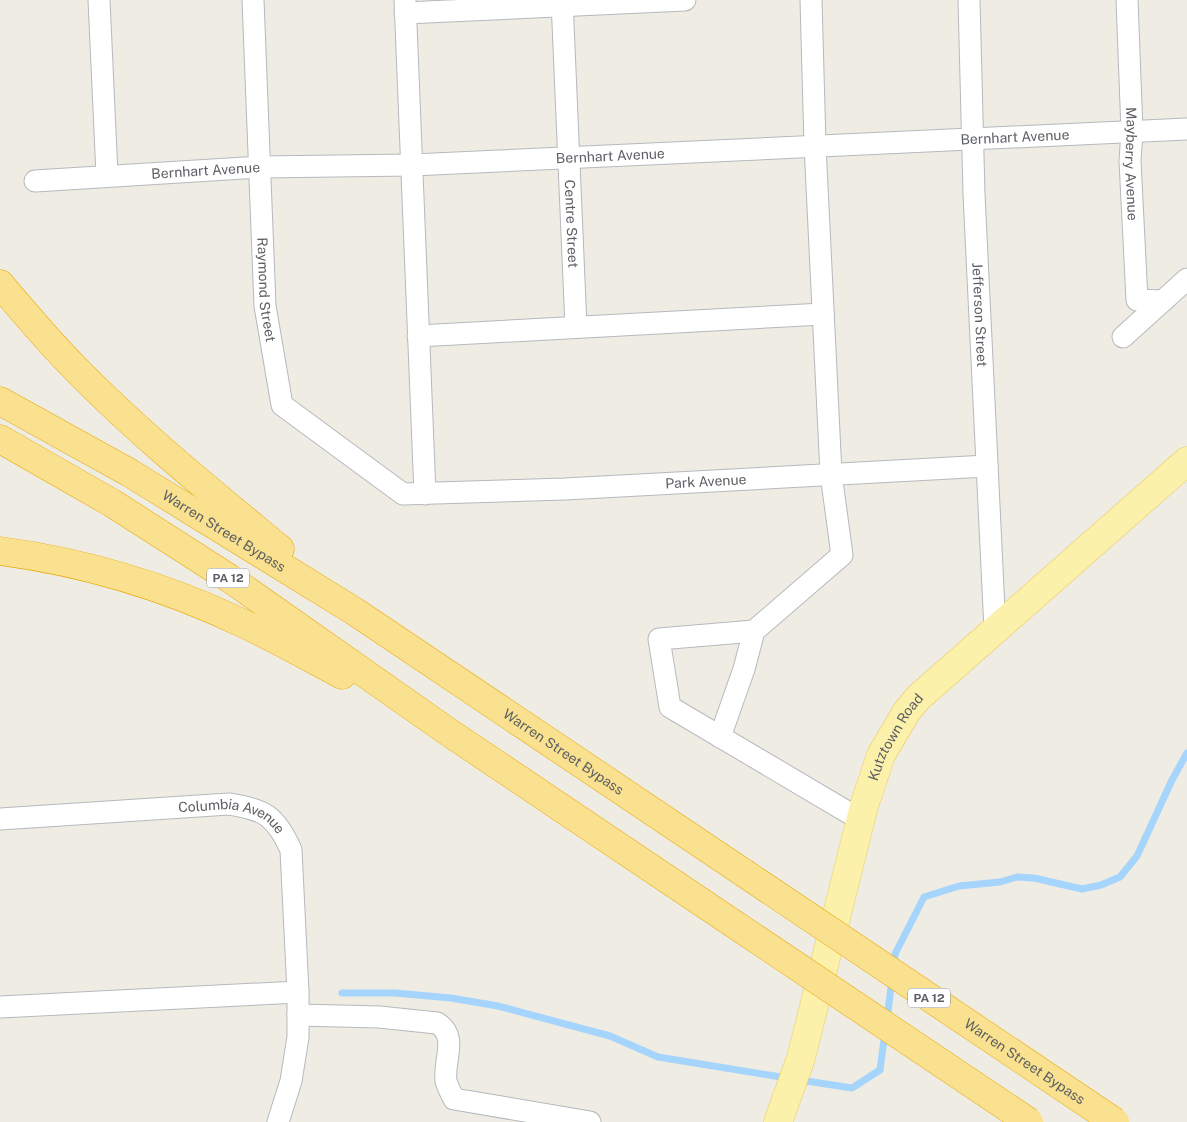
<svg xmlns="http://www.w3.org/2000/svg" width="1187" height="1122" font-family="'Public Sans',sans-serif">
  <rect width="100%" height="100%" fill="#eeece3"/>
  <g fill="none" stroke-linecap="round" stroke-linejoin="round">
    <path stroke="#a5d4fc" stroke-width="7" d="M894,967L895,954L924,897L959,886L1000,882L1017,877L1034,878L1082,889L1101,885L1120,877L1137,856L1172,780L1187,753
      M342,993H395L451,998L498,1006L610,1036L658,1057L787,1078
      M887,1019L892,980
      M800,1080L852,1088L880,1070L885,1032"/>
    <defs>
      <g id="minor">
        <path d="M99,0L107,175"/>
        <path id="s1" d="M253,0L265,306L282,405L403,494L565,489L987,466"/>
        <path d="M405,0L425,494"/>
        <path id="s2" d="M562,0L576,327"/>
        <path id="s3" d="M969,0L974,194L995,630"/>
        <path id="s4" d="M1127,0L1132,131L1130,161L1137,300L1163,301"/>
        <path d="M405,13L685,0"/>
        <path id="s5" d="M35,181L260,167L412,165L1187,129"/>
        <path d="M418,336L823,314"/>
        <path d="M1123,337L1187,279"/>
        <path d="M754,631L659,639L670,707L861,820"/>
        <path d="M720,737L744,669L754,631L842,555L831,474L815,145L811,0"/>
        <path id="s6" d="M0,819L229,804C264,809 276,816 291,850L298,992V1037L291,1081L278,1122"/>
        <path d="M0,1007L298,992"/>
        <path d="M298,1015L379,1017L437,1023C459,1036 443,1061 446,1081C448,1088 451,1093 454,1099L590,1122"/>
      </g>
      <g id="major">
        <path id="s7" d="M778,1122L801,1058L864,806L881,755L907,711L919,697L1187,461"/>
      </g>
      <g id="highway">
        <path d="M0,284C24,312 47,340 73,366C137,432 209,490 280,549"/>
        <path id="s8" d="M0,401L130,473L354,611L744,873"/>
        <path d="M0,439L112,503L229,578L447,731L731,922"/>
        <path d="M0,551C83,562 164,586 240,622C275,638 308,657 342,675"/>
      </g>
    </defs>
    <use href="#minor" stroke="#b6b9bd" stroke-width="23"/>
    <use href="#major" stroke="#ecc95e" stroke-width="29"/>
    <use href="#highway" stroke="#e9a908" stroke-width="29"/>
    <use href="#minor" stroke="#fff" stroke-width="21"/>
    <use href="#major" stroke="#fcf1aa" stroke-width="28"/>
    <use href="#highway" stroke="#f9e18f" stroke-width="28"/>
    <defs>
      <g id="highway-bridge">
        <path id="s9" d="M744,873L1115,1122"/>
        <path d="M731,922L1029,1122"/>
      </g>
    </defs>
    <use href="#highway-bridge" stroke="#e9a908" stroke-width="29" stroke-linecap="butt"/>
    <use href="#highway-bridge" stroke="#f9e18f" stroke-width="28"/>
  </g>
  <g text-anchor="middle" stroke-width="5" stroke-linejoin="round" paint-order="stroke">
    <g fill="#fff" stroke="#8d8f92" stroke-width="1">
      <rect x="207" y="568.5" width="42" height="19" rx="4"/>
      <rect x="908" y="988.5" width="42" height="19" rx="4"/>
    </g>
    <g font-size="12" font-weight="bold" fill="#5c5f64">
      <text x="228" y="582">PA 12</text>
      <text x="929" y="1002">PA 12</text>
    </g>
    <g font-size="14" fill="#5c5f64" stroke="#fff">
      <text dy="5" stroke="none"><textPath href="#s5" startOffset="981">Bernhart Avenue</textPath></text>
      <text dy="5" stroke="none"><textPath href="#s5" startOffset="576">Bernhart Avenue</textPath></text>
      <text dy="5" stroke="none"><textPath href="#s4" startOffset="164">Mayberry Avenue</textPath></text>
      <text dy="5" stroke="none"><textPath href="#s5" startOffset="171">Bernhart Avenue</textPath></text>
      <text dy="5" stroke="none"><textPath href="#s2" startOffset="224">Centre Street</textPath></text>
      <text dy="5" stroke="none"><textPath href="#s1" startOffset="290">Raymond Street</textPath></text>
      <text dy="5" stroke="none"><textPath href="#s3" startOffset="315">Jefferson Street</textPath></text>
      <text dy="5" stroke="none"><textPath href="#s1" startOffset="860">Park Avenue</textPath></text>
      <text dy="5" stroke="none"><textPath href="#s8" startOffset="259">Warren Street Bypass</textPath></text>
      <text dy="5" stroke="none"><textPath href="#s7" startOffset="404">Kutztown Road</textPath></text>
      <text dy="5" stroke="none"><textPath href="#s8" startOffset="664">Warren Street Bypass</textPath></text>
      <text dy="5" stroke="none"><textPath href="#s6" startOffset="235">Columbia Avenue</textPath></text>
      <text dy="5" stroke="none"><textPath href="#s9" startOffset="338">Warren Street Bypass</textPath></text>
    </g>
  </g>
</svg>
